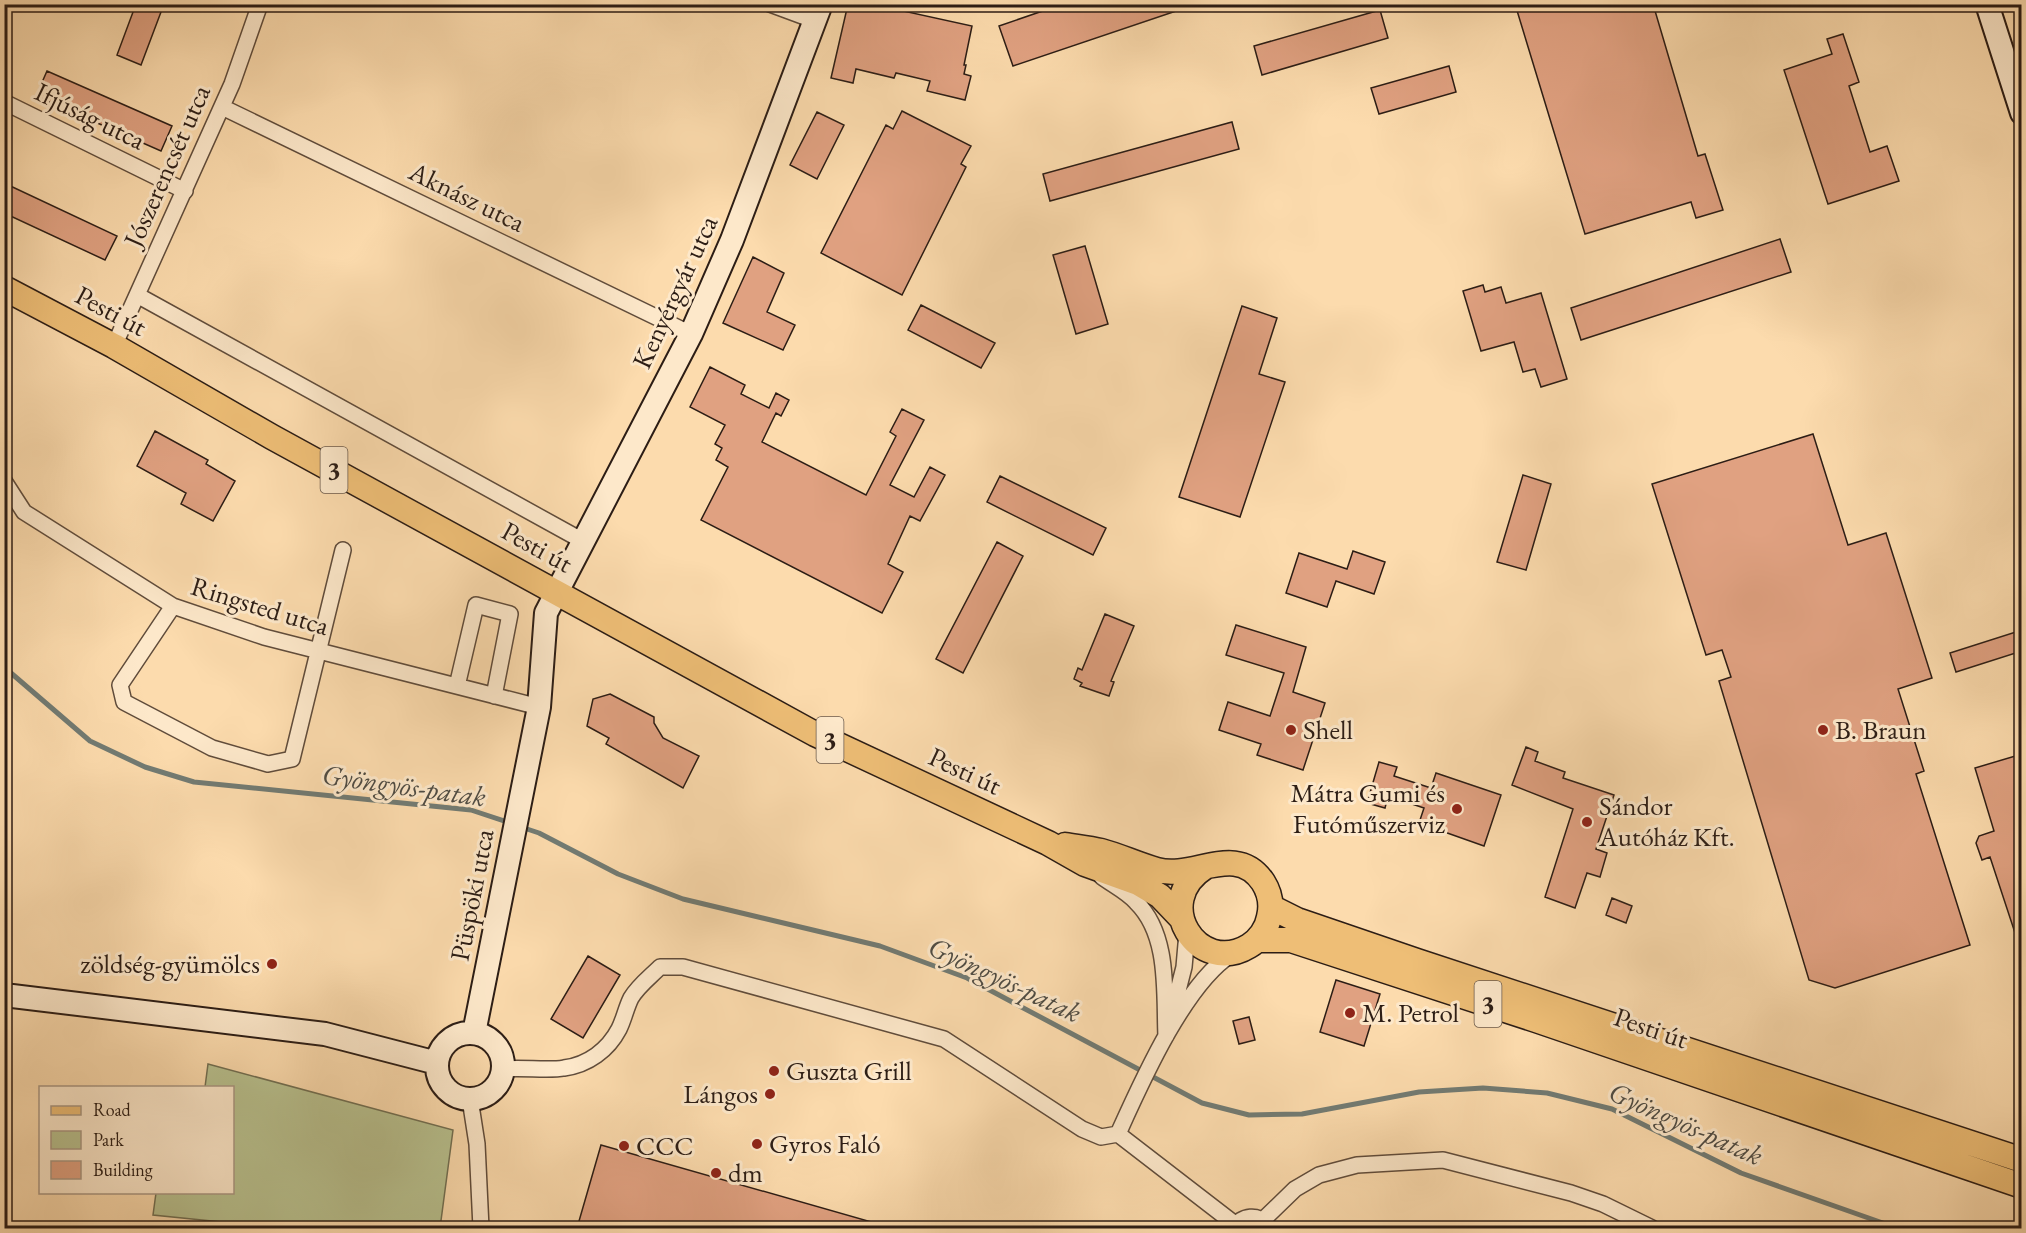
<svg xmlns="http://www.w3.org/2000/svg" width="2026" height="1233" font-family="'EB Garamond',serif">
  <rect width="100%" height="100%" fill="#fcdbad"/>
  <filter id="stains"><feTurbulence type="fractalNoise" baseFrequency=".00333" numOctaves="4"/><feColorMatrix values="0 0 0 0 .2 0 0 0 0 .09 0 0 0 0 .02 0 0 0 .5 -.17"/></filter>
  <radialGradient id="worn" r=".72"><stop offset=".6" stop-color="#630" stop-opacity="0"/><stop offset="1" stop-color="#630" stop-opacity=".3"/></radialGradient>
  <path fill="#b8c18f" stroke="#726f52" stroke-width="1.5" d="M208,1064L453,1130L440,1228H282L153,1215L156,1193L232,1192V1088L205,1087Z"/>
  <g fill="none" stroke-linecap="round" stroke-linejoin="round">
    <path stroke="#727b73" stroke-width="5" d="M4,667L90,741L145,767L194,782L471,810L510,823
      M521,827L539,833L618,874L683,899L880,946L967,978L1202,1103L1249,1115L1302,1114L1419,1092L1483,1088L1547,1093L1612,1109L1741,1173L1897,1228"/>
  </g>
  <path fill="#e0a181" stroke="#2c1d15" stroke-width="1.5" d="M136,4H164L141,65L117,55Z
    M848,4H895L894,9L972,26L964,65H966L964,74L971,76L965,100L927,91L930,81L896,73L894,78L856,69L853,83L831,78Z
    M1063,4H1187L1188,7L1013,66L999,26Z
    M1515,4H1653L1698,156L1705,154L1723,210L1696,218L1691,202L1585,234Z
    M1380,10L1388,38L1262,75L1254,46Z
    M1843,34L1859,82L1849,86L1870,152L1887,146L1899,181L1828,204L1784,70L1832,54L1827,39Z
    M1449,66L1456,92L1379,114L1371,88Z
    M47,71L172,126L161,151L36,96Z
    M902,111L971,146L961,164L966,167L902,295L821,253L886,125L893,129Z
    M817,112L844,125L817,179L790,165Z
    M1232,122L1239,149L1050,201L1043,174Z
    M4,183L117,236L105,260L4,213Z
    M1780,239L1791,272L1581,340L1571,308Z
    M1085,246L1108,324L1076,334L1053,255Z
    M753,257L784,273L767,312L795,325L783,350L723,323Z
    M1483,285L1485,292L1501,287L1506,303L1541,293L1567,379L1541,387L1535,369L1523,372L1514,342L1481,351L1463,291Z
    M921,305L995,343L981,368L908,330Z
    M1242,306L1277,318L1259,374L1285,382L1240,517L1179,497Z
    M710,367L745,385L741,394L769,408L776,393L789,400L781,416L776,413L762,442L866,495L896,436L890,432L902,409L924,420L890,485L914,497L930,467L945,475L920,521L910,516L888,564L903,572L882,613L701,520L728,467L716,460L722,448L715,444L725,425L690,407Z
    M155,431L208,460L206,464L235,481L213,521L181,504L186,493L137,466Z
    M1813,434L1848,545L1886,533L1932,678L1898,689L1924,771L1916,774L1970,945L1835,988L1809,980L1719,681L1731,677L1722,650L1706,655L1652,484Z
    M1523,475L1551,484L1526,570L1497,562Z
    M1000,476L1106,528L1093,555L987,502Z
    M997,542L1023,556L963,673L936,659Z
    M1353,551L1385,562L1374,594L1336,581L1327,607L1286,593L1299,553L1347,569Z
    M1105,614L1134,626L1111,681L1114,682L1109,696L1080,686L1082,683L1074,679L1078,668L1082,670Z
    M1236,625L1306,647L1293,692L1325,703L1303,770L1257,755L1261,744L1219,730L1228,702L1270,716L1284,673L1226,655Z
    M2022,630V651L1956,672L1950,653Z
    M610,694L654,717V723L663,738L699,756L683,788L606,744L609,738L587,726L593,699Z
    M1526,747L1538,752L1535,761L1565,772L1563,778L1614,795L1596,849L1607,853L1600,877L1587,873L1575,908L1545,897L1573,809L1512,785Z
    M2022,754V945H2019L1990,857L1982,860L1976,843L1979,836L1994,831L1975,768Z
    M1379,762L1397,767L1394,776L1431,788L1436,773L1501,795L1484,846L1419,823L1424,808L1388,796L1385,808L1367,803Z
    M1612,898L1632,906L1626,923L1606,915Z
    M588,956L620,975L583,1038L551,1019Z
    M1336,980L1380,994L1364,1046L1320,1032Z
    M1249,1017L1255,1040L1239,1044L1233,1021Z
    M601,1145L882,1225V1228H577Z"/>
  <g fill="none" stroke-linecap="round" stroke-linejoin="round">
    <defs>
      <path id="street" d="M770,4L816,21
        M4,102L185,191
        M222,107L691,334
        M137,295L583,541
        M114,346L232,84L260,4
        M4,481L24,512L173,606L264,637L539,707
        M173,606L120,685L124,702L212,748L268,764L292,759L343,550
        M457,686L476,605L510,614L494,696
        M1102,877C1113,885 1127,892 1136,902C1170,935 1164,994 1166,1036
        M1170,1022L1184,967L1187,933
        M503,1069C523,1067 548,1071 564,1068C588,1065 608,1050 619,1029C624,1019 626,1008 631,998C638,986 650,977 660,967H683L944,1039L1082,1129L1101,1137L1118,1134L1236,1225
        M470,1099L477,1144L481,1228
        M1118,1134C1141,1083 1185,983 1232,954
        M1263,1220L1295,1189L1319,1175L1357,1165L1443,1160L1571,1193L1603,1204L1652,1228
        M1234,1228C1242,1215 1258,1213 1268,1226"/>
      <path id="secondary" d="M1987,4L2022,113
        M4,995L325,1034L437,1063
        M437 1066a33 33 0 1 1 66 0a33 33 0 1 1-66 0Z
        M474,1033L539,707L546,613L691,334L732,240L821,4"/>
      <path id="primary" d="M4,288L114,346L272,437L815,734L1048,843L1085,864L1138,883L1160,896L1181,918
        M1065,845C1077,847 1089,848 1101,851C1120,856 1138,865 1157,870C1194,880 1236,842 1263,882C1270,893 1272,905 1269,917C1267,929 1259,940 1249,946C1198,977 1150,902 1205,867
        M1271,907L1297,920L1417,961L2022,1160
        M1257,940H1291L1536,1020L2022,1186"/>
    </defs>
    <use href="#street" stroke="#604c3b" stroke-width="18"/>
    <use href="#secondary" stroke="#2c1d15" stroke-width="26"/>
    <use href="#primary" stroke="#2c1d15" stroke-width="27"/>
    <use href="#street" stroke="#fde8ca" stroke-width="15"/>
    <use href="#secondary" stroke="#fde8ca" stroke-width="22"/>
    <use href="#primary" stroke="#eebe76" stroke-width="24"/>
  </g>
  <g fill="#8f2418" stroke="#fde8ca" stroke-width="2">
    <circle cx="1291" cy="730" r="6"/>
    <circle cx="1823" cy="730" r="6"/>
    <circle cx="1457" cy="809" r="6"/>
    <circle cx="1587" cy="822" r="6"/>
    <circle cx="272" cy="964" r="6"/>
    <circle cx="1350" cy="1013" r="6"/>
    <circle cx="774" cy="1071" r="6"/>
    <circle cx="770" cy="1094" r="6"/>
    <circle cx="757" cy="1144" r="6"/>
    <circle cx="624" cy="1146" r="6"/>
    <circle cx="716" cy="1173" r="6"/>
  </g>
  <g text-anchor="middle" stroke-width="6" stroke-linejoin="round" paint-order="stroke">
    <g fill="#fde8ca" stroke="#6b5a4b" stroke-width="1.5">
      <rect x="320.5" y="447" width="27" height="46" rx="4.5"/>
      <rect x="816.5" y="717" width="27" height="46" rx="4.5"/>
      <rect x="1474.5" y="981" width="27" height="46" rx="4.5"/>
    </g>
    <g font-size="26" font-weight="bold" fill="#2c1d15">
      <text x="334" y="479">3</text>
      <text x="830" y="749">3</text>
      <text x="1488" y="1013">3</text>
    </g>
    <g font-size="27" fill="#2c1d15" stroke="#fde8ca">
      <text transform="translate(90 116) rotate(26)" y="9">Ifjúság utca</text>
      <text transform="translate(167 166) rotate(-66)" y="9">Jószerencsét utca</text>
      <text transform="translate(467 197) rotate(26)" y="9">Aknász utca</text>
      <text transform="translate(675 292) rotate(-65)" y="9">Kenyérgyár utca</text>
      <text transform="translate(111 311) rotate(28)" y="9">Pesti út</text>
      <text transform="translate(537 547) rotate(29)" y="9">Pesti út</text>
      <text transform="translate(260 606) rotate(17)" y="9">Ringsted utca</text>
      <text transform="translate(965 771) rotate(25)" y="9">Pesti út</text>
      <text transform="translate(472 895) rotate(-79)" y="9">Püspöki utca</text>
      <text transform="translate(1651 1028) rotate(19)" y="9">Pesti út</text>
    </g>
    <g font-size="27" fill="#2c1d15" stroke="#fde8ca" text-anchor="start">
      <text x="1303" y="739">Shell</text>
      <text x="1835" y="739">B. Braun</text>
      <text x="1445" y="802" text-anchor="end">Mátra Gumi és<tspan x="1445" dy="31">Futóműszerviz</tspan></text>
      <text x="1599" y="815">Sándor<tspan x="1599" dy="31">Autóház Kft.</tspan></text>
      <text x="260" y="973" text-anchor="end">zöldség-gyümölcs</text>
      <text x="1362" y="1022">M. Petrol</text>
      <text x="786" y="1080">Guszta Grill</text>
      <text x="758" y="1103" text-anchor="end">Lángos</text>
      <text x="769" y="1153">Gyros Faló</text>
      <text x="636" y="1155">CCC</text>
      <text x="728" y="1182">dm</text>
    </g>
    <g font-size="28" font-style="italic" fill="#4f4c44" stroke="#fde8ca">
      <text transform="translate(404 785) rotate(8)" y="10">Gyöngyös-patak</text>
      <text transform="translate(1005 979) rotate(25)" y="10">Gyöngyös-patak</text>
      <text transform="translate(1686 1123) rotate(24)" y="10">Gyöngyös-patak</text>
    </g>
  </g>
  <rect width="2026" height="1233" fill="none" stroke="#fcdbad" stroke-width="24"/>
  <rect x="6" y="6" width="2014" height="1221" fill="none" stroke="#2c1d15" stroke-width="3"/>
  <rect x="12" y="12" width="2002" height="1209" fill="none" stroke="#2c1d15" stroke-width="1.5"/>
  <rect x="39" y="1086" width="195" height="108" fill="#fde8ca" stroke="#a99782" stroke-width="1.5"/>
  <rect x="51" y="1106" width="30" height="9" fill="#eebe76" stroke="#a99782" stroke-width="1.5"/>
  <text x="93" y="1116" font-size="18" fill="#2c1d15">Road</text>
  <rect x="51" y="1131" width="30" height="18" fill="#b8c18f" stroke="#a99782" stroke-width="1.5"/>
  <text x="93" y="1146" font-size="18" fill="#2c1d15">Park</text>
  <rect x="51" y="1161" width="30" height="18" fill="#e0a181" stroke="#a99782" stroke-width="1.5"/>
  <text x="93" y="1176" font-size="18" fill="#2c1d15">Building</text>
  <rect width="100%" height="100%" filter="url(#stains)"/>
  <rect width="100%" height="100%" fill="url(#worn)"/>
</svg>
